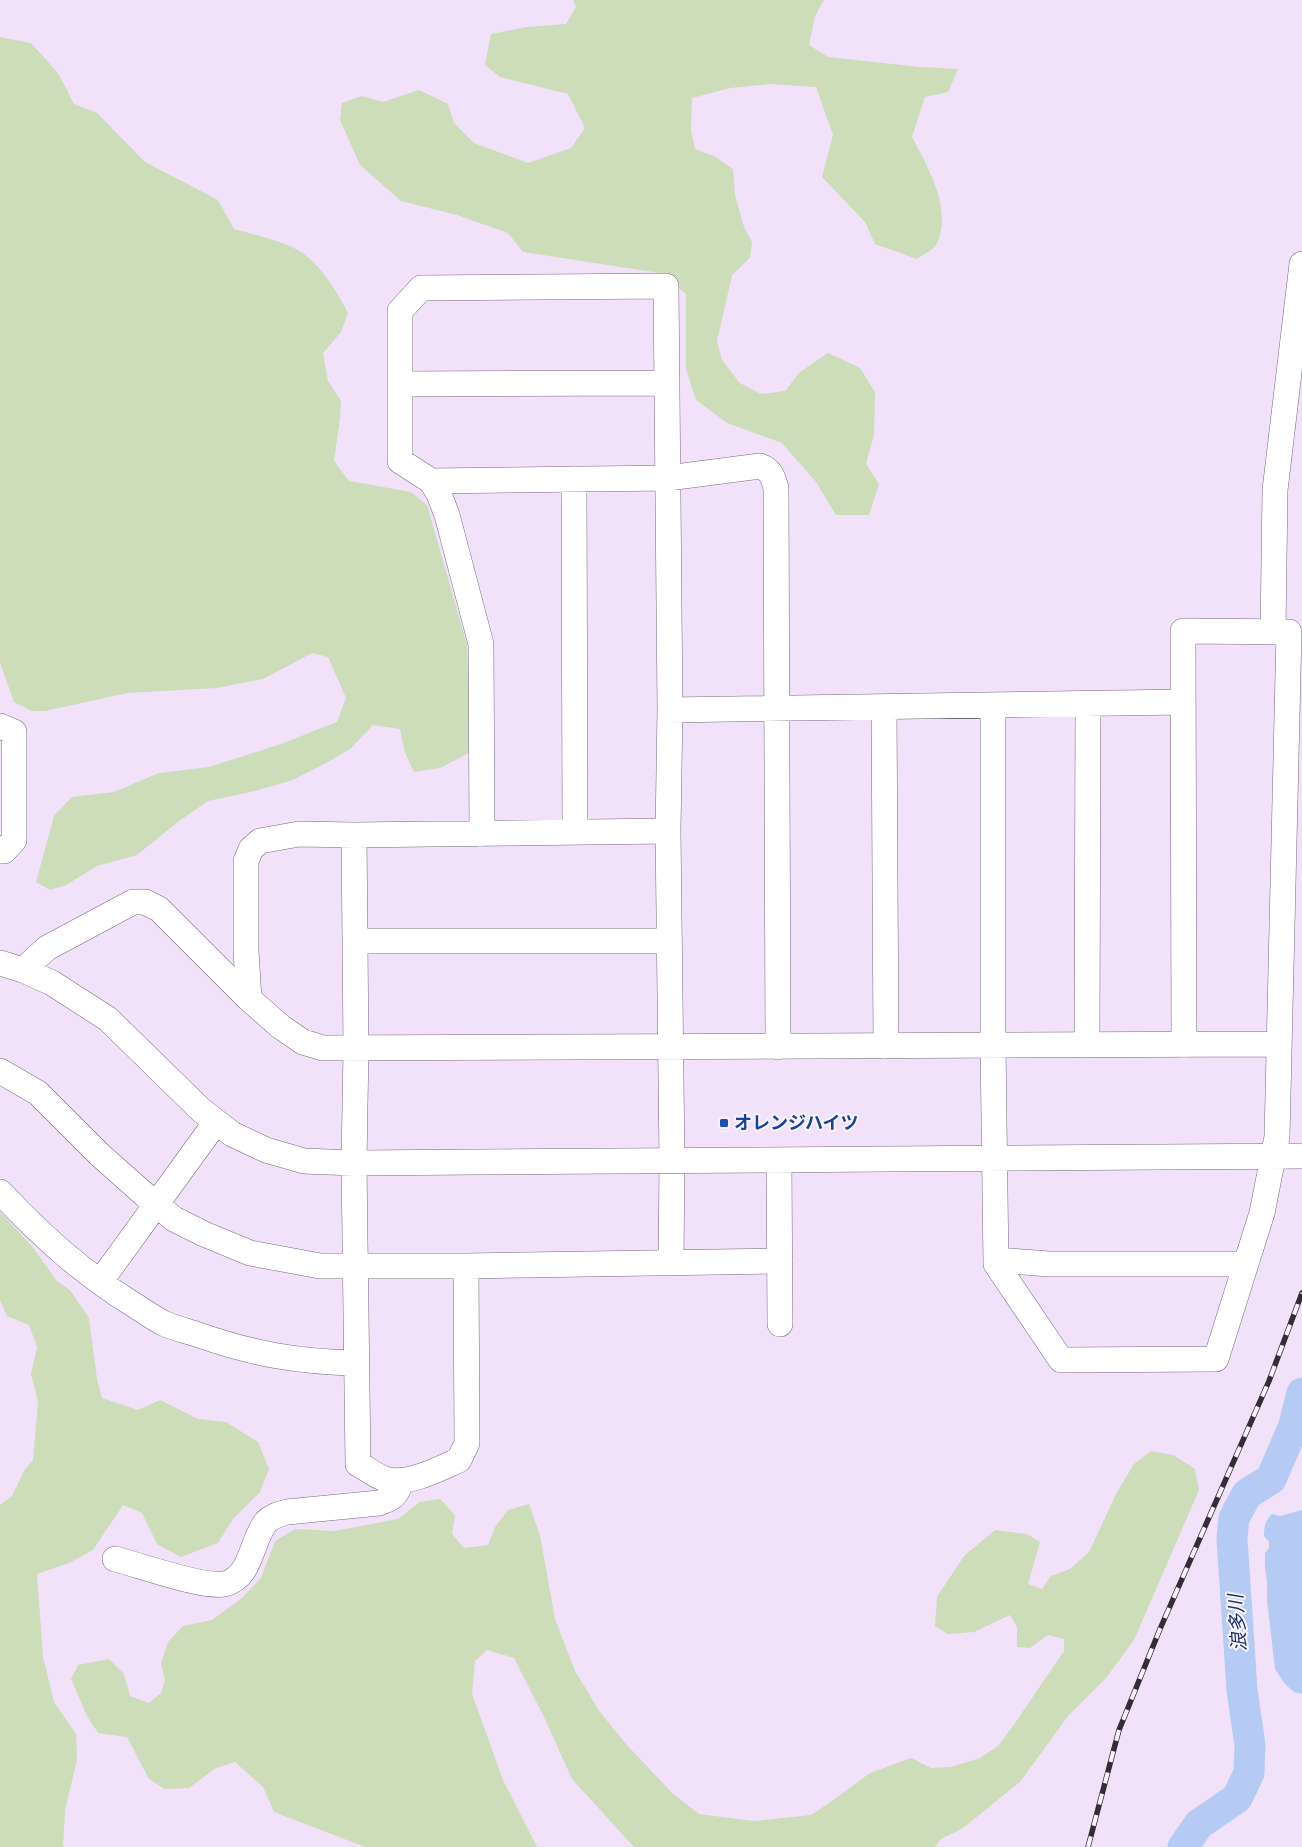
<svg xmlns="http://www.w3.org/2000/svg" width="1302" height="1847" font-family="'Alegreya Sans','Noto Sans JP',sans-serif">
  <rect width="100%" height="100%" fill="#f1e2fa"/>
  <path fill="#cddcb9" d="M573,0H824L815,16L809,45L828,57L920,67L958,69L948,92L925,97L912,137C928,167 954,212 936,245C933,250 922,255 917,259L875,244L865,222L822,177L833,135L816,87L771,84L730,88L692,98L691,130L695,149L714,156L733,169L735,195L744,227L752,242L750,258L732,275L717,341L722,360L740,383L761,394L785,391L800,372L828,353L860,368L875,392L874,435L866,464L879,484L869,515H836L816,482L782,443L727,423L696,400L686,369V294L660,273L523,252L508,233L457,215L401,201L360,165L340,120L342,103L362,96L383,102L419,90L448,104L454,123L474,143L528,163L571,148L585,128L568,94L500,77L485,65L491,34L527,27L566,24L576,7Z
    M0,37L31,43L58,73L74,104L97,113L145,162L218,200L234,229C253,234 288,242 304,254C324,269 336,291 348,313L341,332L323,353L328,381L341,401L340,418L334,461L349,481L411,492L427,505L467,645L471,752L440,768L414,772L405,753L400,729L373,725L350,749L326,763L293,780L255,791L208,801L179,821L137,855L97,866L66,885L50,890L36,882L54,816L72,797L114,792L159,773L209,767L281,744L337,722L346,698L328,657L312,653L263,679L216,688L127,693L45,711H32L14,702L0,663Z
    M0,1212L31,1245L57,1281L70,1290L89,1318L97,1379L102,1398L138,1410L160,1400L198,1419L226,1422L258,1442L269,1469L260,1492L233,1519L218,1543L181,1557L157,1544L142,1513L123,1505L93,1550L69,1563L37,1574L43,1657L54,1702L76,1734L77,1760L65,1810L63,1847H0V1505L12,1496L25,1469L33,1460L38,1402L31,1374L37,1347L29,1325L7,1316L0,1300Z
    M1151,1451L1173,1455L1195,1469L1199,1490L1134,1640L1106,1678L1068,1716L1020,1782L963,1828L941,1839L935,1847H634L572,1779L544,1717L514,1658L487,1650L475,1661L472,1694L503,1780L537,1847H365L274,1812L263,1787L235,1762L216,1768L189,1788L165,1789L149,1779L127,1737L98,1733L87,1716L71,1679L78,1665L109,1659L124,1674L130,1696L149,1703L161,1693L165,1680L161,1664L168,1642L183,1626L212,1620L242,1598L261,1578L275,1541L295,1529L334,1531L398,1519L420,1502L440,1499L455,1515L452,1534L464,1548L488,1545L495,1527L508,1510L529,1504L540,1535L555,1619L575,1671L600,1712L626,1744L672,1793L699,1814L754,1821L811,1815L832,1801L870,1773L911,1758L931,1768L951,1767L980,1758L998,1746L1013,1726L1064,1651V1639L1048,1635L1030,1648L1017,1647V1627L1010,1615L974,1632L948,1634L935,1626L937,1597L964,1556L995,1530L1027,1534L1040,1542L1028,1584L1042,1589L1051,1576L1070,1569L1089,1552L1117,1492L1134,1464Z"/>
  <path fill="#b6cbf4" d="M1302,1510V1694L1294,1692L1285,1684L1275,1669L1267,1601V1582L1265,1568V1553L1269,1548V1542L1264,1536C1264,1527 1265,1520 1272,1514L1280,1516Z"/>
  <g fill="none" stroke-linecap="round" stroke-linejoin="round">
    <path stroke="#b6cbf4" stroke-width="31" d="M1183,1847L1199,1824L1237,1798L1249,1773L1250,1745L1242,1690L1232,1539L1234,1518L1247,1494L1271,1479L1293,1428L1302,1393"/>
    <defs>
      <path id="minor" d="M400,384L667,383
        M574,479L575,832
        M431,481L668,478L760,466C771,470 773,477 776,488L778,1047
        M1273,632L1275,490L1302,264
        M993,706V1046L996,1264L1061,1360L1216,1359L1262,1213L1277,1137L1289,632L1183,631L1184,1045
        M884,707L886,1046
        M670,710L1183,702
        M0,726L14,732V840L4,851H0
        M482,834L481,644L447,515L439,494L431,481L400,461V311L421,288L666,286L670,710L668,831L672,1161L671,1263
        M354,835L356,1049L354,1163L358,1464C366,1468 376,1476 385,1479C407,1486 439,1469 459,1460L467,1443L466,1266
        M355,941H669
        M0,963L23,970L52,983L108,1019L201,1110L232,1134L266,1150L304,1161L354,1163L1302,1156
        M23,970L47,948L133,902H145L159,909L249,999L281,1027L303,1042L323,1048L1279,1044
        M249,999L246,951V861L251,849L260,841L299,834L354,835L668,831
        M1087,1045L1088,704
        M0,1071L38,1093L100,1155L145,1195L174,1219L204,1234L250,1253L320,1266H466L780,1261
        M779,1160L780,1324
        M0,1192C43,1237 81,1272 134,1305C144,1311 153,1318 163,1323C174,1328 187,1331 199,1335C253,1354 299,1362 356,1363
        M996,1260L1049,1264H1246
        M100,1282L216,1122
        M115,1559C139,1565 203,1588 224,1584C252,1578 251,1540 266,1522C272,1516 279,1514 287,1512L379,1503C393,1498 397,1496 401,1481"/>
    </defs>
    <use href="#minor" stroke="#76697e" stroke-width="26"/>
    <use href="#minor" stroke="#fff" stroke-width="25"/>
    <defs>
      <path id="rail" d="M1088,1847L1119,1730L1160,1629L1269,1381L1302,1293"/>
    </defs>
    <use href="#rail" stroke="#342d38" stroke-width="5.5"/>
    <use href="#rail" stroke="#f9f3fd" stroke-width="4" stroke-dasharray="11" stroke-linecap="butt"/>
  </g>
  <rect fill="#1a4fb4" stroke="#f9f3fd" stroke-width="2" x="719" y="1118" width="10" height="10" rx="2.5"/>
  <g text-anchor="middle" stroke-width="4" stroke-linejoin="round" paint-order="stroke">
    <g font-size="18" font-weight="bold" fill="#164399" stroke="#f9f3fd" text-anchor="start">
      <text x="734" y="1129">オレンジハイツ</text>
    </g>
    <g font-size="19" font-style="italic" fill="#1a3162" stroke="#f9f3fd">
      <text transform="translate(1237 1623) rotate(-94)" y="7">浪多川</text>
    </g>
  </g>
</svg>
